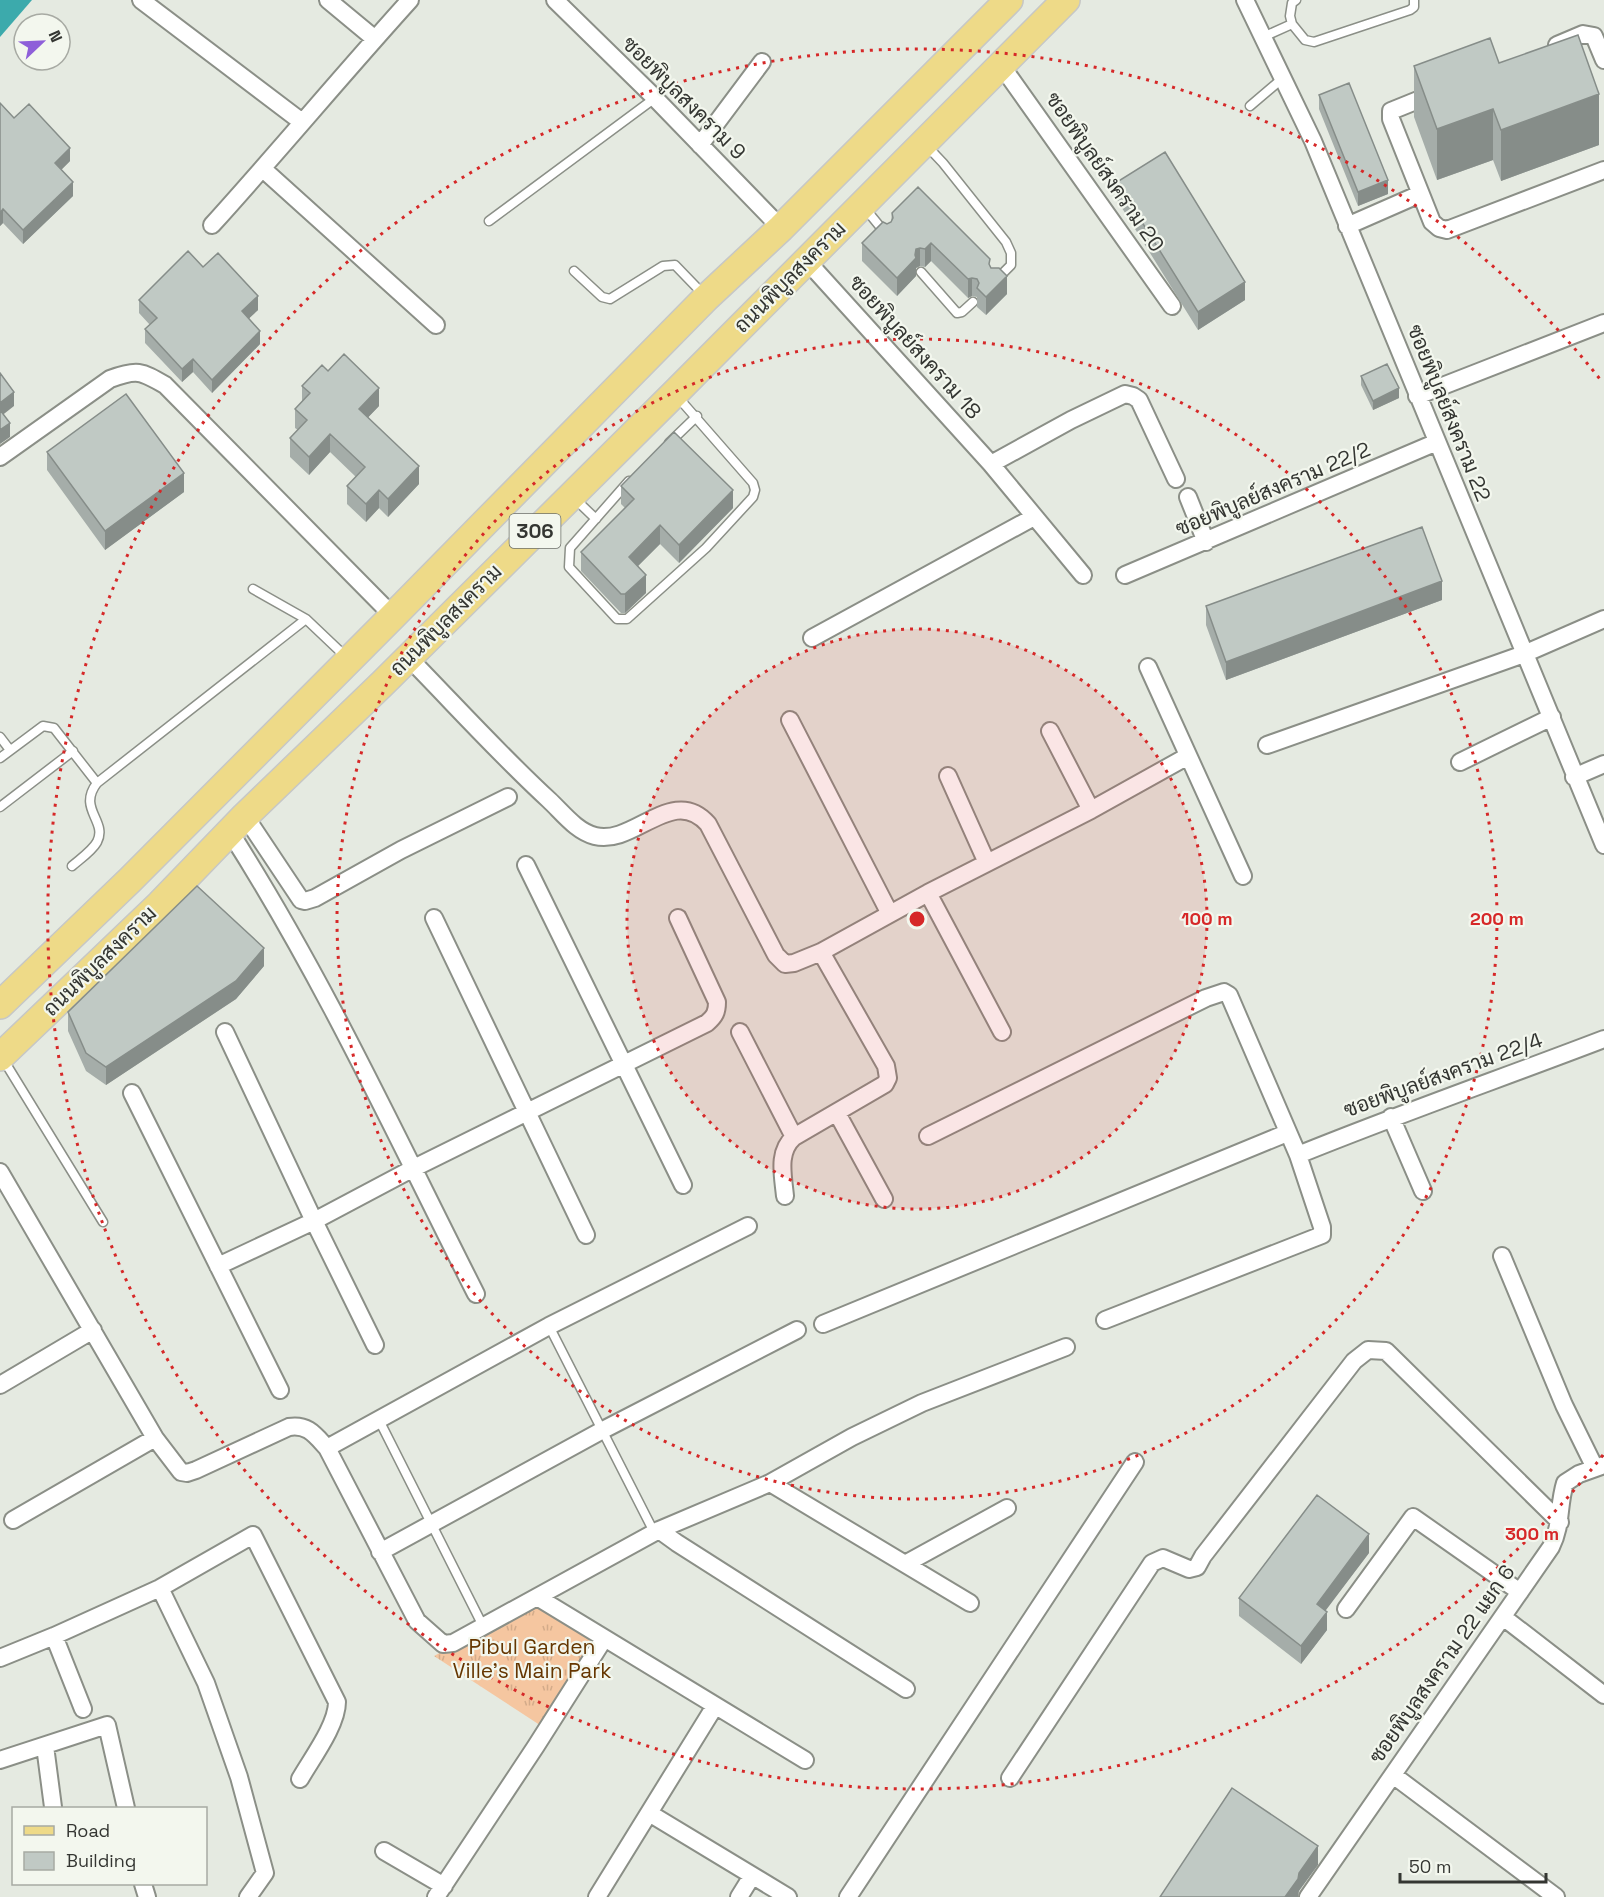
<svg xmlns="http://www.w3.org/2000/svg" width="1604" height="1897" font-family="'Space Grotesk',Sarabun,sans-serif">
  <defs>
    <pattern id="grass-tufts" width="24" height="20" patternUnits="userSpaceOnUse" patternTransform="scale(1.5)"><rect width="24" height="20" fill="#f5c6a0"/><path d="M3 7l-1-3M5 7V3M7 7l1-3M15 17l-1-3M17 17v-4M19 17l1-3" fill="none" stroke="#d3ab8a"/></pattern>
  </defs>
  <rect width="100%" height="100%" fill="#e5eae1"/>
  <path fill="url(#grass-tufts)" d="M536,1601L602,1643L549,1731L434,1656Z"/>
  <path fill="#3caaac" d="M0,0H32L0,37Z"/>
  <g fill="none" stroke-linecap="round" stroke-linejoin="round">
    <defs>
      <path id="lane" d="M1292,24L1305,40L1314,42L1410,10L1414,7V0
        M1263,37L1292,24L1290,16L1292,3L1296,0
        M1250,106L1283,78
        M925,144L943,163L1006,242L1011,253V265L997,279
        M864,207L886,234
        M489,221L655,98
        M574,271L602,297L610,299L663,266L675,265L703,294
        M921,272L957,313L962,312L973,302
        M669,443L697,416
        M629,481L570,548L569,567L617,619H627L706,548L753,497L755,490L753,483L676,395
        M574,498L596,519
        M253,589L306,619L346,657
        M0,737L10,750
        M0,758L43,726L54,728L97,783
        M0,807L73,751
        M72,866C80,859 92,851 97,842C108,821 77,809 97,783L306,619
        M3,1059L103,1222
        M549,1326L654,1532
        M379,1420L483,1626"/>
      <path id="street" d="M141,0L302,122
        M328,0L375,39
        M555,0L650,93L781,228
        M1245,0L1313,141L1604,845
        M1557,45L1583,34L1594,36L1604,60
        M1001,65L1172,306
        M1433,94L1391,111V119L1432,222L1439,228L1447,230L1604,170
        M700,145L762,62
        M263,169L436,325
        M212,225C279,151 343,74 410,0
        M1347,226L1420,194
        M806,260L991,464L1083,575
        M1417,396L1604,323
        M0,457L110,379C137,369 141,371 165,385L393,616
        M991,464L1071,420L1125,394L1133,396L1139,400L1176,479
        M1188,497L1206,542
        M1125,575L1437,442
        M812,638L1034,517
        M408,657C455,705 500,755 549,800C563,813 576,831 595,836C634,846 673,784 708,824L776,955L785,964L794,963L821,952L928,893L1091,810L1188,756
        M1148,667L1243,876
        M790,720L890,914
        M1050,731L1091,810
        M1267,745L1524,654L1604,619
        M1460,762L1552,717
        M948,776L987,863
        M1574,777L1604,764
        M245,816L301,900L305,901L315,898L401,850L508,797
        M230,832C324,979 397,1138 476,1294
        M526,865L683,1185
        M928,893L1002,1032
        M434,918L586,1235
        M225,1032L314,1221L375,1345
        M740,1032L794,1137
        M132,1093L280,1390
        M837,1113L884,1199
        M1391,1117L1423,1191
        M928,1136L1206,998L1224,992L1229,995L1298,1155L1322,1227V1235L1105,1320
        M1298,1155C1399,1114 1502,1078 1604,1039
        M0,1172L155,1438L181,1472L187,1473L196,1470L289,1427C308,1424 315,1435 327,1448L417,1621L443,1644L453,1643L659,1530L770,1483L852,1437L922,1403L1066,1347
        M785,1196C783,1175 777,1152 794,1137L885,1084L888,1078L886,1066L821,952
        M1502,1256L1564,1405L1595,1468
        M218,1266L314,1221L412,1169L707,1023C715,1016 717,1012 717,1002L678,918
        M823,1324L1287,1133
        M0,1385L93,1330
        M327,1448L549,1326L748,1226
        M770,1483L970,1603
        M13,1520L155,1438
        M659,1530L677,1543L906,1689
        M380,1552L601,1431L797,1330
        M905,1564L1007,1508
        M160,1588L206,1683L239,1777L265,1873L248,1897
        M537,1597L805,1760
        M1346,1609L1413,1517L1520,1592
        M1503,1617L1604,1695
        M54,1636L83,1709
        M0,1658L54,1636L160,1588L253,1535L337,1702C337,1725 312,1758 300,1779
        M45,1746L53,1807
        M0,1760L107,1725L126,1808
        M1393,1775L1556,1897
        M1010,1778L1152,1563L1163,1558L1189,1569L1197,1567L1203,1556L1354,1361L1368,1350L1386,1351L1560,1522
        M649,1813L788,1897
        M384,1851L444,1886
        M143,1884L147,1897
        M436,1897L536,1746L604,1639
        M597,1897L715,1706
        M739,1897L752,1876
        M848,1897L1135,1462
        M1308,1897L1551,1547C1562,1525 1558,1506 1565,1483L1579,1474L1604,1465"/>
      <path id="primary" d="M0,1005L130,880L393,616L706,298L781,228L1009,0
        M0,1057L160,904L245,816L383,683L675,393L1066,0"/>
    </defs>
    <use href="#lane" stroke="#8b8f87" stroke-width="11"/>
    <use href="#street" stroke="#8b8f87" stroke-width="20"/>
    <use href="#primary" stroke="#c6c7c6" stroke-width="30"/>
    <use href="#lane" stroke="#fff" stroke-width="8"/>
    <use href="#street" stroke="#fff" stroke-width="16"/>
    <use href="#primary" stroke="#eeda88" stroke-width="27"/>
  </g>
  <path fill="#a5ada9" d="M1499,63L1599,145L1501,181L1493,160L1437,180L1414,117V66Z
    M1319,95L1388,194L1358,206L1319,109Z
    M0,103L14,118L70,161L61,170L73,196L23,244L3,223L0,226Z
    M1117,182L1245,300L1198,330L1117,200Z
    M892,213L990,266L1007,294L986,315L977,307V297L972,296L968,298L931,261L925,267L920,266L916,268V276L897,296L862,261V243L887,224L891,222Z
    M203,267L258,310L249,318L260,344L212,393L193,372L182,382L145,343V329L150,325L139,313V300Z
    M328,371L379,406L368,417L419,484L388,517L379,508L366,522L347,504V486L356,477L330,452L309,475L290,457V438L298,430L295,428V409L302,402V386Z
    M1361,376L1399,398L1373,410L1361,385Z
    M47,452L184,492L105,550L47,470Z
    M621,486L733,508L679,563L660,544L638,566L646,593L625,613H621L581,571V552L625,508L621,504Z
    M1442,600L1226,680L1206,625V606Z
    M264,966L236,999L106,1085L86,1071L68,1031V1012Z
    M1369,1553L1325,1610L1327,1630L1301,1664L1239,1616V1598Z"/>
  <path fill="#868d89" d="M1599,94V145L1501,181V130Z
    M1493,109V160L1437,180V129Z
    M70,148V161L55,176V163Z
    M1388,180V194L1358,206V192Z
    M73,182V196L23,244V230Z
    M3,209V223L0,226V213Z
    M931,243V261L925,267V249Z
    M920,248V266L916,268V276L897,296V278L915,255L916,249Z
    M1007,276V294L986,315V297Z
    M972,278V296L968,298V279Z
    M1245,282V300L1198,330V312Z
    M258,296V310L242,325V311Z
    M260,331V344L212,393V380Z
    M193,359V372L182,382V369Z
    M379,388V406L359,427V409Z
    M1399,388V398L1373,410V401Z
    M14,392V406L0,417V403Z
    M10,423V437L0,444V430Z
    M330,434V452L309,475V457Z
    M419,466V484L388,517V499Z
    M184,473V492L105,550V531Z
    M379,490V508L366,522V504Z
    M733,490V508L679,563V545Z
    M660,525V544L629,575V557Z
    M646,575V593L625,613V594Z
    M1442,581V600L1226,680V662Z
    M264,948V966L236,999L106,1085V1067Z
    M1369,1534V1553L1317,1622V1604Z
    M1327,1612V1630L1301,1664V1646Z
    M1318,1846V1865L1299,1891L1298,1897H1285L1299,1873Z"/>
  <path fill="#c0c9c4" stroke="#868d89" stroke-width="1.5" d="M1578,35L1599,94L1501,130L1493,109L1437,129L1414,66L1490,38L1499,63Z
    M1349,83L1388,180L1358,192L1319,95Z
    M0,103L14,118L29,104L70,148L55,163L73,182L23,230L3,209L0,213Z
    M1165,152L1245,282L1198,312L1117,182Z
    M918,187L990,259L989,264L991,268H999L1007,276L986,297L977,288L979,283L977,279L972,278L968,279L931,243L925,249L920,248L916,249L915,255L916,258L897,278L862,243L883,222L887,224L891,222L893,218L892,213Z
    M188,251L203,267L218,253L258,296L242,311L260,331L212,380L193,359L182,369L145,329L157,318L139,300Z
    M344,354L379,388L359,409L419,466L388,499L379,490L366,504L347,486L365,467L330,434L309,457L290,438L307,420L295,409L310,393L302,386L322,365L328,371Z
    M1387,364L1399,388L1373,401L1361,376Z
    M0,373L14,392L0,403Z
    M126,394L184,473L105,531L47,452Z
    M0,410L10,423L0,430Z
    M674,432L733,490L679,545L660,525L629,557L646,575L625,594H621L581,552L634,499L621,486Z
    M1422,527L1442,581L1226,662L1206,606Z
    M197,886L264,948L236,981L106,1067L86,1053L68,1012Z
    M1317,1495L1369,1534L1317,1604L1327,1612L1301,1646L1239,1598Z
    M1232,1788L1318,1846L1299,1873L1298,1879L1285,1897H1160Z"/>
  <circle cx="917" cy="919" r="290" fill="#d62828" fill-opacity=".12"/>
  <g fill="none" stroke="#d62828" stroke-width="3" stroke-dasharray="3 6">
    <circle cx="917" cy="919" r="290"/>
    <circle cx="917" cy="919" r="580"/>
    <path d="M1603 1455A870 870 0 1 1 1603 383"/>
  </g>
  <g text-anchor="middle" stroke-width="4.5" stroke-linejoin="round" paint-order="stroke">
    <rect fill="#f3f7ee" stroke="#6d706a" stroke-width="1.5" x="509.5" y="514" width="51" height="34" rx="4.5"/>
    <g font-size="20" font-weight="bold" fill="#343632">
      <text x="535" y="538">306</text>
    </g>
    <g font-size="21" fill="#343632" stroke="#f3f7ee">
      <text transform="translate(684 98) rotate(45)" y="7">ซอยพิบูลสงคราม 9</text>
      <text transform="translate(1105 172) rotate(55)" y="7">ซอยพิบูลย์สงคราม 20</text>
      <text transform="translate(790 277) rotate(-45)" y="7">ถนนพิบูลสงคราม</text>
      <text transform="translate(915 347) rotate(48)" y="7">ซอยพิบูลย์สงคราม 18</text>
      <text transform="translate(1449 413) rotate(68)" y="7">ซอยพิบูลย์สงคราม 22</text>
      <text transform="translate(1273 489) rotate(-23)" y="7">ซอยพิบูลย์สงคราม 22/2</text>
      <text transform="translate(446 620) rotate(-45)" y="7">ถนนพิบูลสงคราม</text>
      <text transform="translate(100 961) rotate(-44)" y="7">ถนนพิบูลสงคราม</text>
      <text transform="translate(1443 1075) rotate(-20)" y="7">ซอยพิบูลย์สงคราม 22/4</text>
      <text transform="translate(1442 1664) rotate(-55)" y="7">ซอยพิบูลสงคราม 22 แยก 6</text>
    </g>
    <g font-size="21" fill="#653600" stroke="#f3f7ee">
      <text x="532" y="1654">Pibul Garden<tspan x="532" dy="24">Ville's Main Park</tspan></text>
    </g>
  </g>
  <circle cx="917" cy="919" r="9" fill="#d62828" stroke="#f3f7ee" stroke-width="3"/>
  <g font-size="18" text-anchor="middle" font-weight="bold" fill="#d62828" stroke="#f3f7ee" stroke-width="4.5" stroke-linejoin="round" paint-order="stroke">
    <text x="1207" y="925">100 m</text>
    <text x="1497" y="925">200 m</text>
    <text x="1532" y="1540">300 m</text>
  </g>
  <rect x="12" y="1807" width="195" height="78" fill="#f3f7ee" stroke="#a7aaa3" stroke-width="1.5"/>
  <rect x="24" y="1826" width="30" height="9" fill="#eeda88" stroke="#a7aaa3" stroke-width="1.5"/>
  <text x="66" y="1837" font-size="18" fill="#343632">Road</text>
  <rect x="24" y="1852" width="30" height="18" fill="#c0c9c4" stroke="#a7aaa3" stroke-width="1.5"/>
  <text x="66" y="1867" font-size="18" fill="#343632">Building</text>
  <g transform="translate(42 42) rotate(67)"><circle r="28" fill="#f3f7ee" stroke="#a7aaa3" stroke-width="1.5"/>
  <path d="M0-4.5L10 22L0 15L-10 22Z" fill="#8e5fd9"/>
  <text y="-9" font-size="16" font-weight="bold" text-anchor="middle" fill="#343632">N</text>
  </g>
  <path d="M1400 1873v9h146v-9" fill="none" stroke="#343632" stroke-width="3"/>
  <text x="1409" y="1873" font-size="18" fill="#343632" stroke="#f3f7ee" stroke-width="4.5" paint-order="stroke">50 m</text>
</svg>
